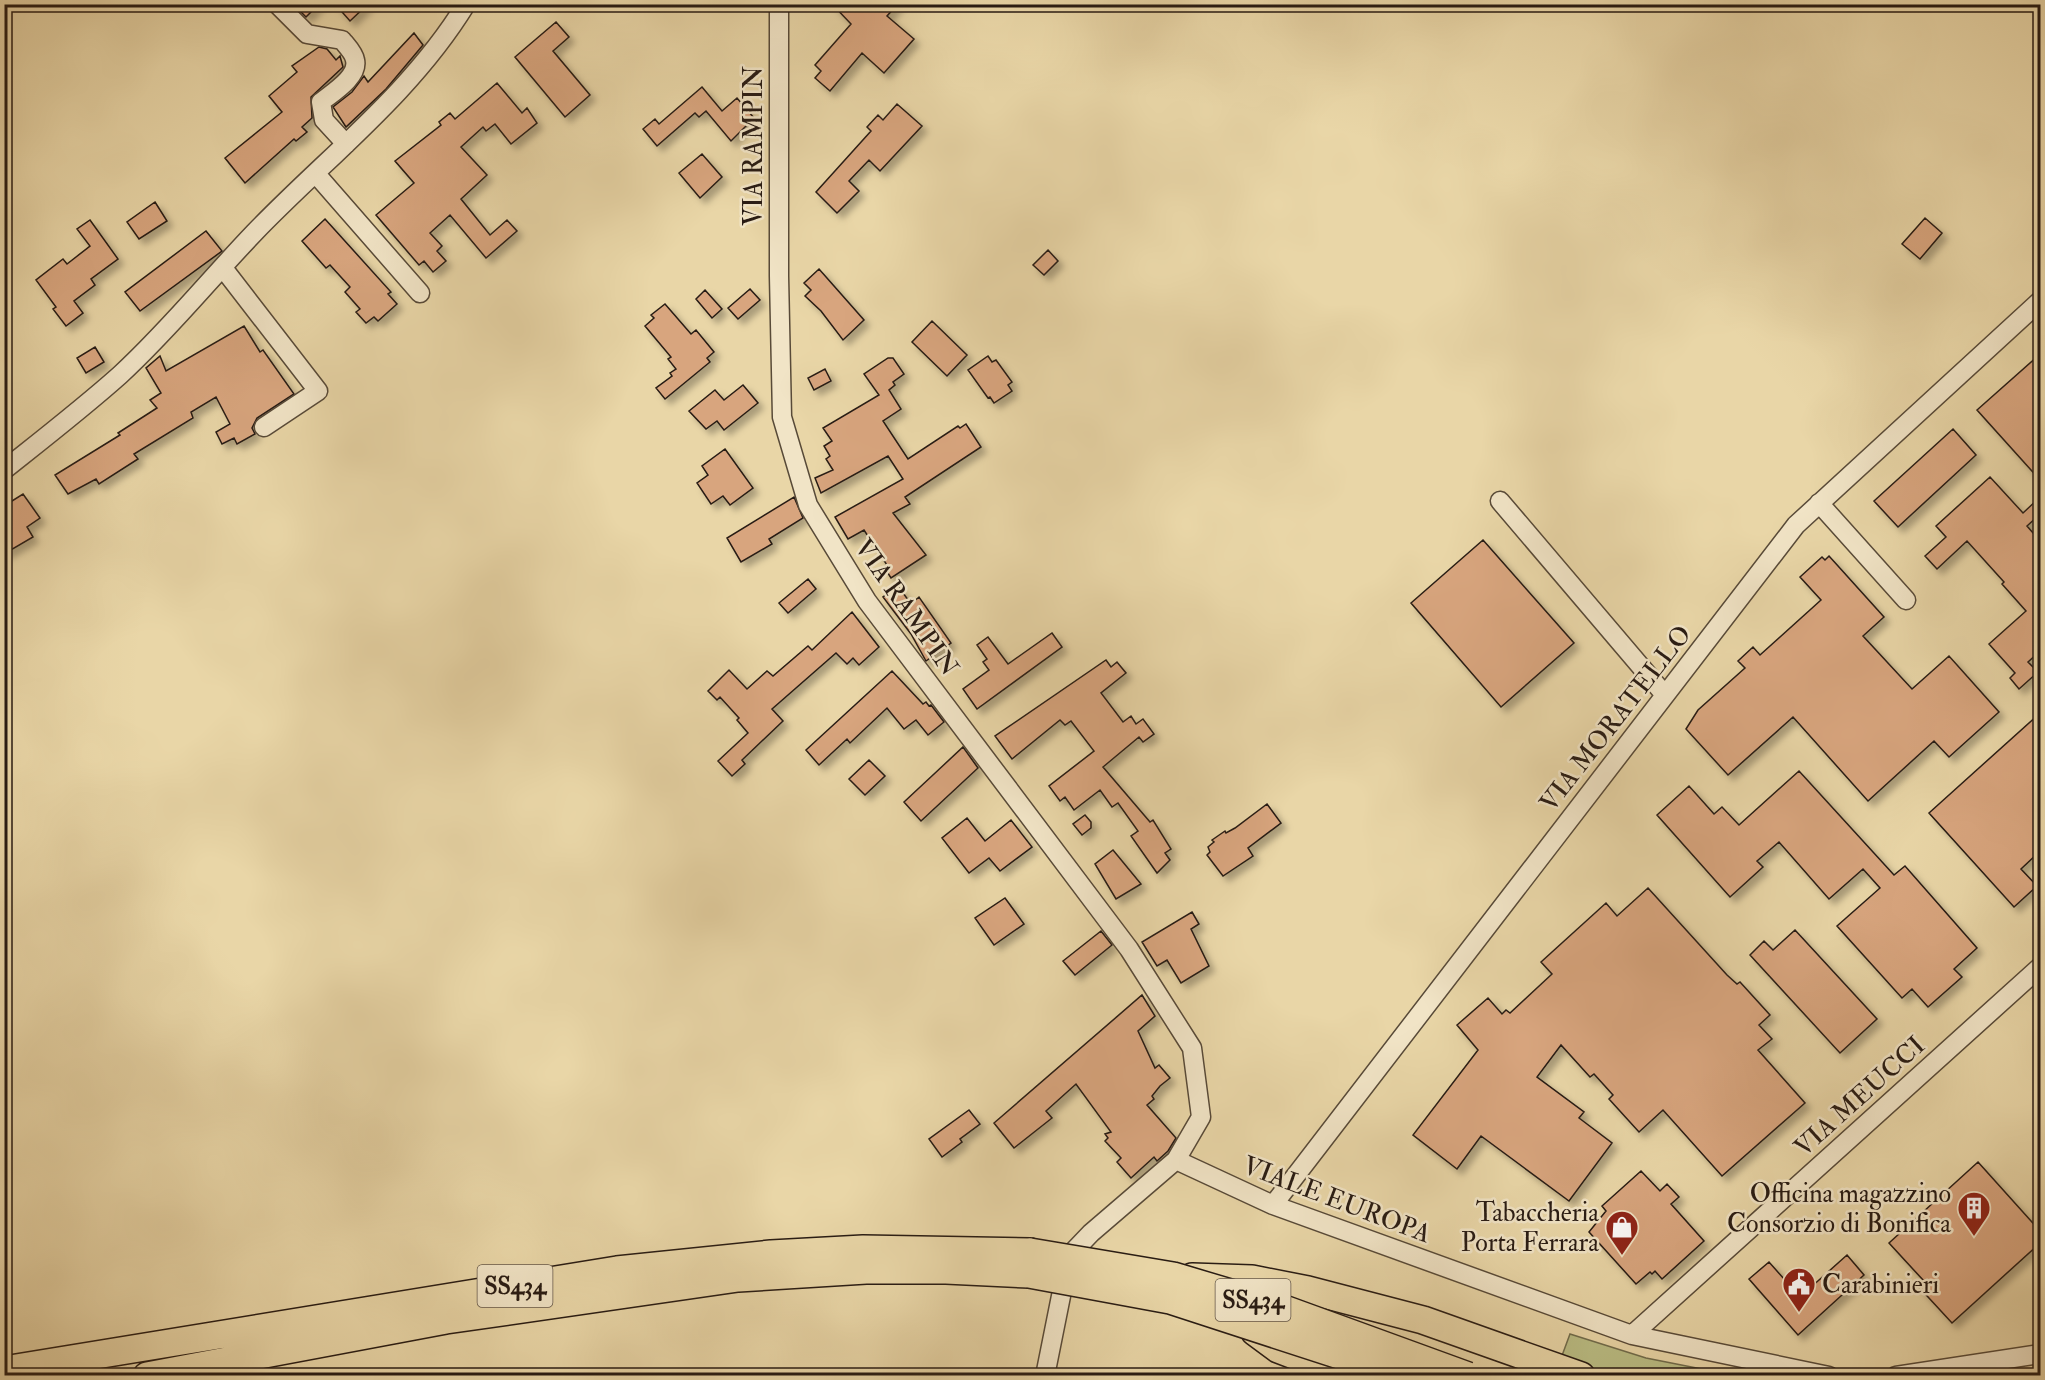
<svg xmlns="http://www.w3.org/2000/svg" width="2045" height="1380" font-family="'IM FELL Double Pica',serif">
  <defs>
    <filter id="shadow"><feDropShadow dx="5.5" dy="5.5" stdDeviation="3" flood-color="#0004"/></filter>
  </defs>
  <rect width="100%" height="100%" fill="#e9d6a7"/>
  <filter id="stains"><feTurbulence type="fractalNoise" baseFrequency=".00333" numOctaves="4"/><feColorMatrix values="0 0 0 0 .2 0 0 0 0 .09 0 0 0 0 .02 0 0 0 .5 -.17"/></filter>
  <radialGradient id="worn" r=".72"><stop offset=".6" stop-color="#630" stop-opacity="0"/><stop offset="1" stop-color="#630" stop-opacity=".3"/></radialGradient>
  <path fill="#babd84" stroke="#716c4c" stroke-width="1.5" d="M1570,1334L1646,1358L1732,1375H1603L1560,1361Z"/>
  <path fill="#d8a57e" stroke="#281b13" stroke-width="1.5" filter="url(#shadow)" d="M293,4H319L306,17Z
    M335,4H368L350,21Z
    M832,4H898L887,16L914,39L884,73L862,53L830,91L815,78L821,71L815,65L851,24Z
    M556,22L569,37L553,51L590,95L565,117L515,57Z
    M414,33L423,45L386,89L346,127L333,107L352,92L364,76L368,82Z
    M319,47L327,49L336,60L340,56L343,67L311,97L312,118L302,127L307,132L296,141L294,139L245,183L225,158L282,112L269,96L297,72L292,66Z
    M497,83L522,113L527,108L537,123L511,144L495,124L486,131L483,127L461,147L487,175L461,199L490,235L507,220L517,231L486,258L450,215L430,233L442,246L437,251L446,261L433,272L424,261L419,265L376,215L414,183L395,161L441,125L439,122L450,113L455,119Z
    M702,87L722,111L737,98L754,118L731,141L706,111L699,117L695,113L657,146L643,129L655,119L659,124Z
    M897,104L922,126L880,171L869,160L849,181L859,191L837,213L816,192L871,131L867,127L878,115L883,120Z
    M702,154L722,177L700,198L679,173Z
    M155,202L167,221L139,239L127,222Z
    M1925,218L1942,233L1920,259L1902,244Z
    M325,219L391,292L388,294L397,304L378,321L374,317L366,323L356,312L360,309L345,292L350,287L330,265L326,268L302,241Z
    M90,220L118,259L91,279L95,285L74,301L83,313L66,326L53,309L56,307L36,280L63,259L67,264L90,246L77,229Z
    M206,231L222,251L140,311L125,292Z
    M1048,250L1058,261L1044,275L1033,265Z
    M819,269L864,320L843,340L821,311L805,296L811,290L804,283Z
    M750,289L760,300L738,319L728,308Z
    M705,290L722,309L712,318L696,299Z
    M665,304L691,334L696,330L714,352L707,358L710,362L665,399L656,388L672,376L670,373L676,369L668,359L671,357L645,326L654,318L651,315Z
    M932,321L967,355L947,376L912,342Z
    M244,326L260,352L263,350L294,394L257,418L252,428L255,434L237,444L234,438L222,444L216,432L230,424L216,397L191,412L193,418L134,454L138,459L99,484L96,479L68,494L55,475L120,435L118,433L157,408L150,400L161,393L146,368L160,356L166,371Z
    M95,347L104,362L86,373L77,358Z
    M2040,354V480L1977,410Z
    M988,356L992,362L996,360L1012,382L1008,385L1012,391L994,403L990,397L988,398L968,370Z
    M888,358H893L904,374L893,382L895,385L889,390L901,409L883,421L908,459L958,426L960,428L966,424L981,447L905,497L910,504L893,513L926,555L891,578L884,567L887,565L864,530L848,539L835,517L903,479L888,456L821,493L815,478L833,470L826,459L830,456L824,446L832,441L823,428L879,395L864,374Z
    M825,369L831,381L814,390L808,378Z
    M743,385L758,403L724,430L717,421L706,429L689,411L715,390L724,400Z
    M1953,429L1976,455L1898,527L1874,501Z
    M725,449L753,488L730,505L723,496L711,504L697,483L708,475L702,466Z
    M1990,477L2023,513L2040,497V514L2027,526L2040,541V651L2028,662L2038,672L2019,689L2010,678L2015,673L1989,644L2026,611L2002,584L2004,582L1967,541L1937,569L1925,556L1946,537L1936,526Z
    M23,494L40,518L27,527L33,537L4,554V506Z
    M794,497L803,518L769,539L772,544L741,562L727,538Z
    M1483,540L1574,643L1501,707L1411,603Z
    M1829,556L1884,617L1863,636L1912,689L1949,656L1999,712L1949,757L1934,741L1868,801L1793,717L1728,775L1686,729L1698,710L1745,668L1738,661L1753,647L1760,655L1821,600L1800,577L1822,557L1825,560Z
    M808,579L816,589L788,613L779,603Z
    M898,586L911,604L919,597L951,643L926,661L911,634L883,597Z
    M852,612L879,647L859,665L853,658L847,664L836,653L772,709L783,721L742,760L745,764L732,776L718,761L748,733L737,720L739,718L720,697L717,700L708,691L729,670L747,689L767,671L773,676L808,646L812,650Z
    M1052,633L1062,647L977,709L963,689L989,670L983,662L987,659L977,645L988,637L1008,664Z
    M1106,660L1111,667L1117,662L1126,673L1101,693L1123,722L1131,716L1136,724L1143,719L1154,734L1143,742L1139,737L1103,767L1150,822L1153,820L1171,849L1165,853L1170,860L1157,873L1131,836L1138,831L1118,803L1112,807L1100,790L1074,810L1065,797L1060,801L1049,786L1094,751L1071,721L1065,725L1060,720L1012,759L995,736Z
    M892,671L923,704L926,702L929,706L931,705L944,722L928,735L916,720L904,729L887,708L850,743L847,739L819,765L806,750Z
    M2040,713V851L2021,869L2037,886L2014,907L1929,813Z
    M963,747L978,768L921,821L904,802Z
    M869,760L885,776L865,795L849,779Z
    M1799,771L1894,875L1905,866L1977,948L1954,969L1962,977L1928,1007L1912,989L1902,998L1837,926L1880,888L1863,869L1829,899L1779,842L1757,861L1763,867L1730,897L1657,815L1689,786L1714,814L1722,807L1739,825Z
    M1267,804L1281,823L1248,848L1253,856L1223,876L1207,855L1210,852L1208,847L1214,842L1212,840L1225,831L1226,833L1235,828Z
    M1085,815L1091,822V828L1082,835L1073,824Z
    M967,818L985,841L1011,820L1032,847L1000,871L989,858L969,873L942,838Z
    M1113,850L1141,884L1116,899L1095,864Z
    M1648,888L1727,975L1737,984L1740,982L1770,1015L1759,1025L1772,1039L1758,1050L1805,1103L1722,1176L1663,1110L1639,1132L1609,1099L1613,1095L1594,1074L1590,1077L1561,1045L1537,1077L1584,1112L1579,1118L1612,1143L1569,1201L1481,1136L1457,1169L1413,1135L1478,1050L1457,1025L1488,998L1502,1014L1506,1010L1510,1013L1552,974L1541,962L1606,903L1617,916Z
    M1005,898L1024,924L994,945L975,918Z
    M1192,912L1199,924L1191,929L1209,966L1181,983L1167,960L1157,966L1142,942Z
    M1795,930L1877,1019L1840,1053L1750,955L1764,941L1773,950Z
    M1101,931L1112,945L1075,975L1063,961Z
    M1142,995L1155,1016L1138,1031L1155,1068L1159,1065L1170,1078L1160,1086L1152,1096L1154,1099L1147,1105L1176,1138L1168,1151L1157,1161L1154,1157L1131,1178L1117,1162L1121,1158L1105,1141L1108,1138L1105,1134L1111,1132L1076,1084L1046,1111L1052,1118L1014,1148L994,1123Z
    M969,1110L980,1124L960,1139L962,1142L942,1157L929,1139Z
    M1978,1162L2040,1231V1243L1952,1323L1917,1285L1923,1280L1889,1243Z
    M1641,1171L1660,1191L1667,1184L1679,1197L1671,1204L1704,1241L1662,1279L1655,1271L1652,1274L1650,1272L1636,1284L1589,1232L1606,1211L1602,1206Z
    M1847,1255L1864,1275L1798,1335L1749,1279L1769,1262L1800,1297Z"/>
  <g fill="none" stroke-linecap="round" stroke-linejoin="round">
    <defs>
      <path id="minor" d="M277,4L307,34L342,40C346,45 354,53 355,60C359,77 332,93 321,102L324,120L346,144
        M779,4V276L782,417L808,505L867,601L1129,949L1192,1048L1201,1117L1176,1160L1091,1233L1069,1256L1045,1376
        M316,174L420,293
        M223,268L318,391L264,427
        M4,470C43,439 83,408 120,375C168,331 209,280 254,233C326,158 411,94 466,4
        M1500,501L1665,695
        M1819,503L1906,600
        M1176,1160L1273,1205L1632,1335L1829,1376
        M1273,1205L1796,525L2040,301
        M1632,1335L2040,967
        M1896,1376L2040,1354"/>
      <path id="highway" d="M1192,1277L1252,1279L1308,1290L1423,1320L1581,1376
        M1255,1332L1278,1349L1349,1376
        M4,1370L617,1270L771,1254L863,1249L1030,1252
        M147,1376L446,1320L738,1278L866,1270H946L1029,1274"/>
    </defs>
    <use href="#minor" stroke="#584a38" stroke-width="21"/>
    <use href="#highway" stroke="#281b13" stroke-width="30"/>
    <use href="#minor" stroke="#f1e4c6" stroke-width="18"/>
    <use href="#highway" stroke="#e9d6a7" stroke-width="27"/>
    <defs>
      <path id="highway-bridge" d="M1030,1252L1173,1276L1284,1309L1468,1376
        M1029,1274L1170,1300L1404,1376"/>
    </defs>
    <use href="#highway-bridge" stroke="#281b13" stroke-width="30" stroke-linecap="butt"/>
    <use href="#highway-bridge" stroke="#e9d6a7" stroke-width="27"/>
  </g>
  <defs>
    <symbol id="building-pin" viewBox="-11 -11 22 30"><path d="M0 17L-7.5 6A9.5 9.5 0 1 1 7.5 6Z" fill="#8f2418" stroke="#f1e4c6"/><path d="M-4-6H4V6H1V3H-1V6H-4ZM-2.5-4.3h1.7v1.8h-1.7ZM.8-4.3h1.7v1.8H.8ZM-2.5-1h1.7V.8h-1.7ZM.8-1h1.7V.8H.8Z" fill="#fff"/></symbol>
    <symbol id="shop-pin" viewBox="-11 -11 22 30"><path d="M0 17L-7.5 6A9.5 9.5 0 1 1 7.5 6Z" fill="#8f2418" stroke="#f1e4c6"/><path d="M-5-2.5h2.3a2.7 3.5 0 0 1 5.4 0H5L5.5 6h-11ZM-1.5-2.5h3a1.5 2.3 0 0 0-3 0Z" fill="#fff"/></symbol>
    <symbol id="civic-pin" viewBox="-11 -11 22 30"><path d="M0 17L-7.5 6A9.5 9.5 0 1 1 7.5 6Z" fill="#8f2418" stroke="#f1e4c6"/><path d="M-.6-6.5H3V-4.5H.6V-3L4-1V1h2V6H-6V1h2V-1L-.6-3ZM-1.2 2.5V6h2.4V2.5Z" fill="#fff"/></symbol>
  </defs>
  <g fill-rule="evenodd">
    <use href="#building-pin" x="1955" y="1189" width="38" height="52"/>
    <use href="#shop-pin" x="1603" y="1208" width="38" height="52"/>
    <use href="#civic-pin" x="1780" y="1265" width="38" height="52"/>
  </g>
  <g text-anchor="middle" stroke-width="5" stroke-linejoin="round" paint-order="stroke">
    <g fill="#f1e4c6" stroke="#645749" stroke-width="1.5">
      <rect x="477.5" y="1265" width="75" height="42" rx="4.5"/>
      <rect x="1215.5" y="1279" width="75" height="42" rx="4.5"/>
    </g>
    <g font-size="24" font-weight="bold" fill="#281b13">
      <text x="515" y="1294">SS434</text>
      <text x="1253" y="1308">SS434</text>
    </g>
    <g font-size="26" fill="#281b13" stroke="#f1e4c6">
      <text transform="translate(753 146) rotate(-90)" y="9">VIA RAMPIN</text>
      <text transform="translate(907 607) rotate(55)" y="9">VIA RAMPIN</text>
      <text transform="translate(1615 718) rotate(-52)" y="9">VIA MORATELLO</text>
      <text transform="translate(1859 1096) rotate(-42)" y="9">VIA MEUCCI</text>
      <text transform="translate(1337 1199) rotate(21)" y="9">VIALE EUROPA</text>
    </g>
    <g font-size="26" fill="#281b13" stroke="#f1e4c6" text-anchor="end">
      <text x="1951" y="1202">Officina magazzino<tspan x="1951" dy="30">Consorzio di Bonifica</tspan></text>
      <text x="1599" y="1221">Tabaccheria<tspan x="1599" dy="30">Porta Ferrara</tspan></text>
      <text x="1822" y="1293" text-anchor="start">Carabinieri</text>
    </g>
  </g>
  <rect width="2045" height="1380" fill="none" stroke="#e9d6a7" stroke-width="24"/>
  <rect x="6" y="6" width="2033" height="1368" fill="none" stroke="#281b13" stroke-width="3"/>
  <rect x="12" y="12" width="2021" height="1356" fill="none" stroke="#281b13" stroke-width="1.5"/>
  <rect width="100%" height="100%" filter="url(#stains)"/>
  <rect width="100%" height="100%" fill="url(#worn)"/>
</svg>
